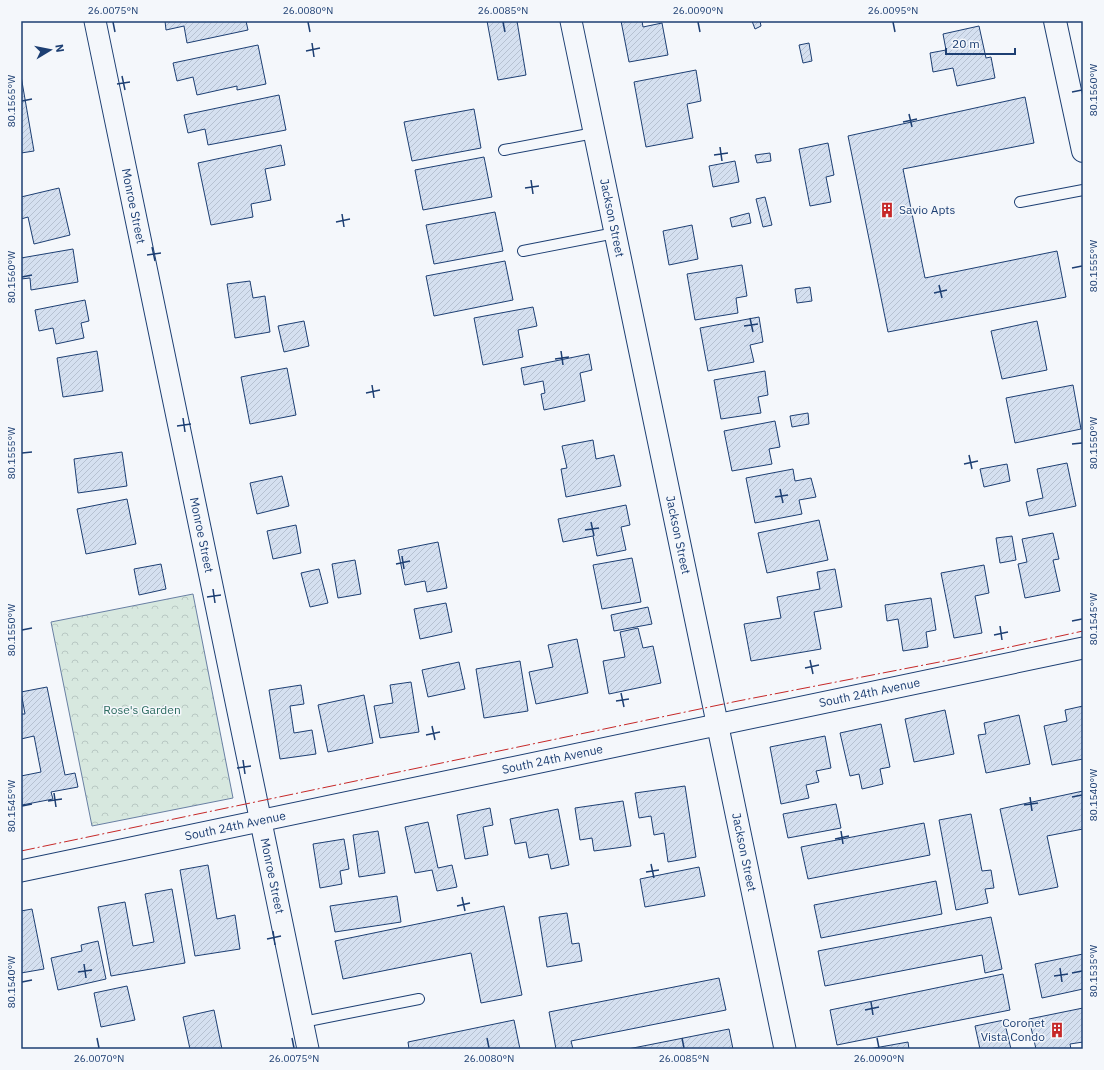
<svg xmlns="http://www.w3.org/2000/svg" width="1104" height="1070" font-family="'IBM Plex Sans',sans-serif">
  <defs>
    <pattern id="forest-crowns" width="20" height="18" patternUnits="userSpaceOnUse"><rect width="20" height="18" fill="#d7e8df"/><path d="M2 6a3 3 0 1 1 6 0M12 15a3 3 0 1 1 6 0" fill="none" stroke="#b8c8c3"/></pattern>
    <pattern id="building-hatch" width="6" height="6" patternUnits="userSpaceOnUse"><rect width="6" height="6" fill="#d5e0f0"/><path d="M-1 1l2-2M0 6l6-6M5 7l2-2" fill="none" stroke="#b6c1d1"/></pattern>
  </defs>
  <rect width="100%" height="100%" fill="#f4f7fb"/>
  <path fill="url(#forest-crowns)" stroke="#687fa3" d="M193,594L233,798L92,826L51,622Z"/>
  <path fill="url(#building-hatch)" stroke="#1d3f73" d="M165,21H246L248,30L187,43L184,26L166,30Z
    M487,21H517L526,75L498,80Z
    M621,21H642L643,27L662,23L668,55L629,62Z
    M752,21H760L761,26L755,29Z
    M979,26L986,58L991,57L995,78L957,86L953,68L933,72L930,53L946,50L943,34Z
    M809,43L812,61L803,63L799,45Z
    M258,45L266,84L237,90V86L197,95L193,77L177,81L173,63Z
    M696,70L701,101L687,104L693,138L646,147L634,82Z
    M21,76L34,151L21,153Z
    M279,95L286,130L208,145L205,129L188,133L184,115Z
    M1025,97L1034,143L903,169L925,278L1057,251L1066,297L888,332L848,136Z
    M474,109L481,148L412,161L404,122Z
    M828,143L834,175L826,177L831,202L810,206L799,149Z
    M281,145L285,165L265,169L271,200L251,204L253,217L211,225L198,163Z
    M770,153L771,161L757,163L755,155Z
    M484,157L492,197L423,210L415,170Z
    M735,161L739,182L713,187L709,166Z
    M59,188L70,235L34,244L28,217L21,219V197Z
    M765,197L772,225L763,227L756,199Z
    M495,212L503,251L434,264L426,225Z
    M749,213L751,223L732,227L730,218Z
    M692,225L698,259L669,265L663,231Z
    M73,249L78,282L31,290L30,278L21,279V258Z
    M505,261L513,300L434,316L426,276Z
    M742,265L747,296L736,298L738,313L695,320L687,274Z
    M250,281L253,298L265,296L270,332L235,338L227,284Z
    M810,287L812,301L797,303L795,289Z
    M85,300L89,321L81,323L84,338L56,344L53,328L39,331L35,310Z
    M533,307L537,326L518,330L523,357L483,365L474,318Z
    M759,317L763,342L750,345L754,362L708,371L700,328Z
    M304,321L309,346L284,352L278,326Z
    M1037,321L1047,370L1002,379L991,331Z
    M97,351L103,391L63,397L57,358Z
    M589,354L592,370L580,373L585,401L544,410L541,394L545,393L543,381L524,385L521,368Z
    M287,368L296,415L250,424L241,377Z
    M765,371L768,395L758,397L761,413L721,419L714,380Z
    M1073,385L1081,429L1015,443L1006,398Z
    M808,413L809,424L792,427L790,416Z
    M775,421L780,447L769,449L772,464L732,471L724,431Z
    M593,440L596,459L614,455L621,486L566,497L561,469L567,468L562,446Z
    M122,452L127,486L78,493L74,459Z
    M1067,463L1076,506L1029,516L1026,502L1043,498L1037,469Z
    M1007,464L1010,481L984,487L980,469Z
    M793,469L795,481L811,478L816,497L799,500L802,514L755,523L746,478Z
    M282,476L289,506L257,514L250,483Z
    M127,499L136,544L86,554L77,509Z
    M626,505L630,525L621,527L626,550L597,556L593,536L563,542L558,519Z
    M819,520L828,560L767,573L758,533Z
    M296,525L301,553L273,559L267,531Z
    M1053,533L1059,559L1053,560L1060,591L1025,598L1018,564L1027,562L1022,539Z
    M1012,536L1016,560L1000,563L996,538Z
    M438,542L447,588L427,592L425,581L405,585L398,550Z
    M632,558L641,602L602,609L593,565Z
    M355,560L361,594L338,598L332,564Z
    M161,564L166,589L139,595L134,569Z
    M984,565L989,593L975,596L982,633L954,638L941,573Z
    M319,569L328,603L310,607L301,573Z
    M835,569L842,607L814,612L821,649L751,661L744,624L781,618L777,597L820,589L817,572Z
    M931,598L936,630L926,632L928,647L903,651L898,619L887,621L885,605Z
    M446,603L452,632L420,639L414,609Z
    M648,607L652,624L614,631L611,615Z
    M638,628L643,648L653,646L661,683L609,694L603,661L625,657L620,632Z
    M577,639L588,693L536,704L529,672L553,667L548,645Z
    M520,661L528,711L484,718L476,669Z
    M459,662L465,689L428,697L422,670Z
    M411,682L419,732L380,738L374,706L393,703L390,685Z
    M301,685L304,704L290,706L294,733L312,730L316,754L280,759L269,690Z
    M47,687L65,775L75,773L78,787L51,792L53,799L22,805L21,776L41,772L34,736L21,739V714H25L21,692Z
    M364,695L373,743L328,752L318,705Z
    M1083,706V759L1052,765L1044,726L1067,721L1065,710Z
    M945,710L954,754L914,762L905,719Z
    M1019,715L1030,764L986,773L978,735L986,734L984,723Z
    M881,724L890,767L880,769L883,784L862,789L859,774L850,776L840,733Z
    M825,736L831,768L816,771L819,782L806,785L809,798L781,804L770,747Z
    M685,786L696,857L668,862L664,833L654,835L651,816L639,818L635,793Z
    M1083,791V829L1047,836L1058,887L1019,895L1000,809Z
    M623,801L631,846L594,851L592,838L580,840L575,808Z
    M836,804L841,828L788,838L783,814Z
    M490,808L493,825L483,827L488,855L465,859L457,815Z
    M558,809L569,865L551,869L548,854L529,858L526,842L515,844L510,819Z
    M971,814L982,871L991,870L994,888L985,889L988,903L956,910L939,820Z
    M428,822L438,868L452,865L457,887L437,891L432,870L415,873L405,827Z
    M924,823L930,855L808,879L801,847Z
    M378,831L385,873L359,877L353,835Z
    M344,839L349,869L340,871L342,884L320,888L313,844Z
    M208,865L217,919L235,915L240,949L195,956L180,870Z
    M699,867L705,896L645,907L640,879Z
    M936,881L942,914L821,938L814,905Z
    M172,889L185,963L111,976L98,907L125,902L133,946L154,942L145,894Z
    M397,896L401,922L335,932L330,906Z
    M504,906L522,995L481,1003L471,953L343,979L335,941Z
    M32,909L44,969L21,973V911Z
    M567,913L572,944L579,943L582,961L547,967L539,917Z
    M991,917L1002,969L985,973L982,955L825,986L818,951Z
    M98,941L106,979L58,990L51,958L82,951L81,945Z
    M1083,954V989L1042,998L1035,964Z
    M1003,974L1010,1010L837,1045L830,1010Z
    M719,978L726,1010L571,1041L573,1049H556L549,1012Z
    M127,986L135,1020L101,1027L94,993Z
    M1083,1008V1042L1070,1044L1071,1049H1036L1029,1019Z
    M214,1010L222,1049H190L183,1017Z
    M514,1020L520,1049H409L408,1042Z
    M1004,1020L1011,1049H980L975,1026Z
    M729,1029L733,1049H628Z
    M908,1042L909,1049H869Z"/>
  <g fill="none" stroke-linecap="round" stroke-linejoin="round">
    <defs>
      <path id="lane" d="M504,150L594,133
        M1020,202L1083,190
        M523,251L615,233
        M303,1022L419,999"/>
      <g id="street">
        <path id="s1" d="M95,21L308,1049"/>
        <path id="s2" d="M571,21L785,1049"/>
        <path id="s3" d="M21,871L1083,648"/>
      </g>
      <path id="secondary" d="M1055,21L1083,151"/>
    </defs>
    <use href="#lane" stroke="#1d3f73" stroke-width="12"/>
    <use href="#street" stroke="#1d3f73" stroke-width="23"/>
    <use href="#secondary" stroke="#1d3f73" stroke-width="24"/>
    <use href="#lane" stroke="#f4f7fb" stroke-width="10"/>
    <use href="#street" stroke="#f4f7fb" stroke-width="21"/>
    <use href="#secondary" stroke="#f4f7fb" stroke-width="22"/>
    <path stroke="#c62828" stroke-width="1" stroke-dasharray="14 3 2 3" stroke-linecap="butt" d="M21,851L738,701L955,659L1083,631"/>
  </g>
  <path fill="none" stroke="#1d3f73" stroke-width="1.5" d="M113,22L115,32M308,22L310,32M503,22L505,32M698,22L700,32M893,22L895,32M312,43L314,57M306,51L320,48M122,76L125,90M117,84L130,82M1072,92L1082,90M22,101L32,99M909,114L912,127M903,122L917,119M720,147L722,161M714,155L728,153M531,180L533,194M525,188L539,186M342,214L344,227M336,222L350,219M152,247L155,261M147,255L161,253M1072,268L1082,266M22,277L32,275M939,285L942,298M934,293L947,290M750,318L753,332M744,326L758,324M561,351L563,365M555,359L569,357M372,385L374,398M366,393L380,390M183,418L185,432M177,426L191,424M1072,444L1082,443M22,453L32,452M969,455L972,469M964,464L978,461M780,489L783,503M775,497L788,495M591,522L594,536M585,530L599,528M402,556L404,569M396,564L410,561M213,589L215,603M207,597L221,595M1072,621L1082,619M1000,626L1002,640M22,630L32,628M994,635L1008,632M810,660L813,674M805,668L819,665M621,693L624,707M616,701L629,699M432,726L435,740M426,735L440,732M243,760L245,774M237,768L251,766M54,793L56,807M1030,797L1032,811M1072,797L1082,795M48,801L62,799M1024,805L1038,803M22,806L32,804M841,831L843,844M835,839L849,836M651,864L654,878M646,872L659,870M462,897L465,911M457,906L470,903M273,931L275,945M267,939L281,936M84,964L86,978M1060,968L1062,982M78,972L92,970M1072,973L1082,971M1054,976L1068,974M22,982L32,980M871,1002L873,1015M865,1010L879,1007M97,1038L99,1048M292,1038L294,1048M487,1038L489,1048M682,1038L684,1048M877,1038L879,1048"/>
  <defs>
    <symbol id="building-bare" viewBox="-9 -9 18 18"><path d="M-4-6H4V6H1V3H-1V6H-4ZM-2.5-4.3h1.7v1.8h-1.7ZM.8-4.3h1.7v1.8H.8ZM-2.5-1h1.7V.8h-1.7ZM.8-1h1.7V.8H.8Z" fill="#c62828" stroke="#f4f7fb" stroke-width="2.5" paint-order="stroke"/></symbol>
  </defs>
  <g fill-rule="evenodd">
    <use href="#building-bare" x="876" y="199" width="22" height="22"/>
    <use href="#building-bare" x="1046" y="1019" width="22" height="22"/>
  </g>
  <g text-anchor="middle" stroke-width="3" stroke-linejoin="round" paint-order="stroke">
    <g font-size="12" fill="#1d3f73" stroke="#f4f7fb">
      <text dy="4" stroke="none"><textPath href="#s1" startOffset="189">Monroe Street</textPath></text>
      <text dy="4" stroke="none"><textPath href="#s2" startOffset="201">Jackson Street</textPath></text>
      <text dy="4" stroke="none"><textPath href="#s1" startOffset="525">Monroe Street</textPath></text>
      <text dy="4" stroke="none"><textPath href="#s2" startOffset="525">Jackson Street</textPath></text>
      <text dy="4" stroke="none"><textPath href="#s3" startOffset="867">South 24th Avenue</textPath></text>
      <text dy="4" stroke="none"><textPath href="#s3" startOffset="543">South 24th Avenue</textPath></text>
      <text dy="4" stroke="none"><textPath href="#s3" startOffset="219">South 24th Avenue</textPath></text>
      <text dy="4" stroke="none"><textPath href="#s2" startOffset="849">Jackson Street</textPath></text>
      <text dy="4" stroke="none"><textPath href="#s1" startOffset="873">Monroe Street</textPath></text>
    </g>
    <g font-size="12" fill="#1d3f73" stroke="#f4f7fb" text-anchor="start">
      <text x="899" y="214">Savio Apts</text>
      <text x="1045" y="1027" text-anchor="end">Coronet<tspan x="1045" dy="14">Vista Condo</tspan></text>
    </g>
    <g font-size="12" fill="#2c6c60" stroke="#f4f7fb">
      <text x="142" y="714">Rose's Garden</text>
    </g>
  </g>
  <rect width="1104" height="1070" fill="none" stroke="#f4f7fb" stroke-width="44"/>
  <g transform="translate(50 50) rotate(80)" stroke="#f4f7fb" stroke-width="3" paint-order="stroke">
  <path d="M0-3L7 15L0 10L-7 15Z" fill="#1d3f73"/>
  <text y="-6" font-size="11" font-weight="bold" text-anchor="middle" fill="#1d3f73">N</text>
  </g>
  <path d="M946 48v6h69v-6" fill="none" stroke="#1d3f73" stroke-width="2"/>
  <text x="952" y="48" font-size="12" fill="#1d3f73" stroke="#f4f7fb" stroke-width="3" paint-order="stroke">20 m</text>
  <rect x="22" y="22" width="1060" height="1026" fill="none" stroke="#1d3f73" stroke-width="1.5"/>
  <g font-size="10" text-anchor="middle" fill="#1d3f73">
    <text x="113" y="14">26.0075°N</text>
    <text x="308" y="14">26.0080°N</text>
    <text x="503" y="14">26.0085°N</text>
    <text x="698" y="14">26.0090°N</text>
    <text x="893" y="14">26.0095°N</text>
    <text transform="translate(1093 90) rotate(-90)" y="4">80.1560°W</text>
    <text transform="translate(11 101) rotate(-90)" y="4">80.1565°W</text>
    <text transform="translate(1093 266) rotate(-90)" y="4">80.1555°W</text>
    <text transform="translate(11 277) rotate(-90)" y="4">80.1560°W</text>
    <text transform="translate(1093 443) rotate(-90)" y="4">80.1550°W</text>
    <text transform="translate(11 453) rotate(-90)" y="4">80.1555°W</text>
    <text transform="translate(1093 619) rotate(-90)" y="4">80.1545°W</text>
    <text transform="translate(11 630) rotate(-90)" y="4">80.1550°W</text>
    <text transform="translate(1093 795) rotate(-90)" y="4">80.1540°W</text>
    <text transform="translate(11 806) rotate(-90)" y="4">80.1545°W</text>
    <text transform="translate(1093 971) rotate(-90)" y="4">80.1535°W</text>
    <text transform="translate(11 982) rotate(-90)" y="4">80.1540°W</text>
    <text x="99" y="1062">26.0070°N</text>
    <text x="294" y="1062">26.0075°N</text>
    <text x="489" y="1062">26.0080°N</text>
    <text x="684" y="1062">26.0085°N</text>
    <text x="879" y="1062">26.0090°N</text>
  </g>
</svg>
